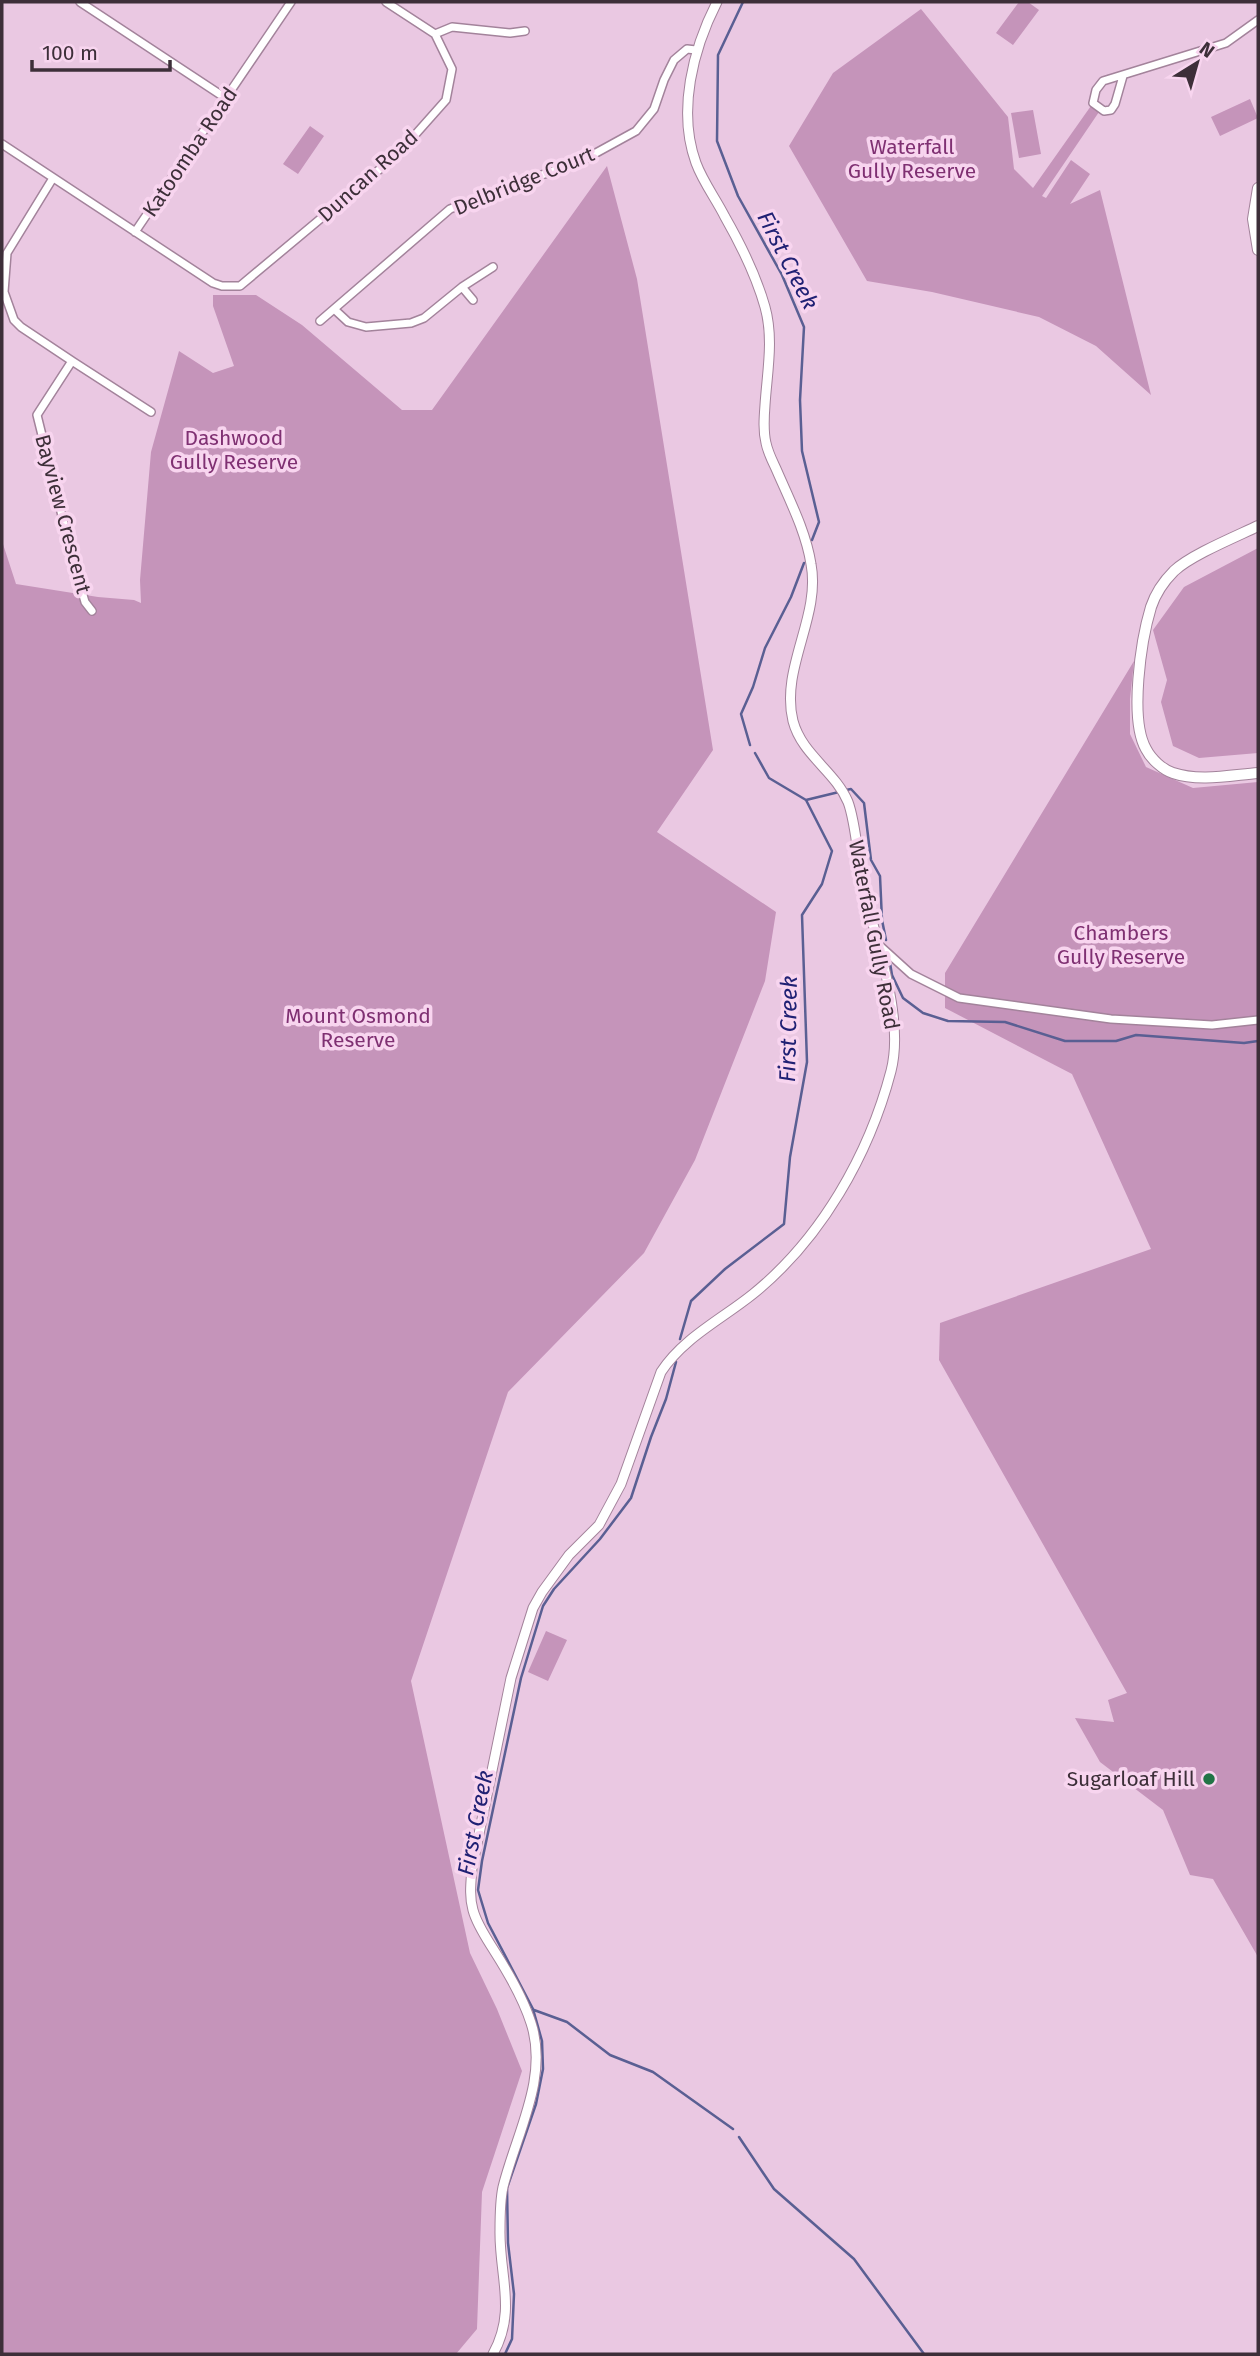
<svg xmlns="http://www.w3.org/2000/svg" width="1260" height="2356" font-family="'Fira Sans',sans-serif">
  <rect width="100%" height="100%" fill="#eac8e2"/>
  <path fill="#c594ba" d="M1019,2H1028L1039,10L1013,45L996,33Z
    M921,9L1008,117L1014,169L1033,188L1093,103L1101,109L1042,196L1046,198L1071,160L1090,174L1070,204L1100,190L1151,395L1096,346L1039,317L932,292L867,281L789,146L833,73Z
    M1250,99L1258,118L1220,136L1211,117Z
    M1033,110L1041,154L1019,158L1011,113Z
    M310,126L324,136L298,174L283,164Z
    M607,166L637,279L713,750L657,832L776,912L765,981L695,1160L644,1253L508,1392L411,1681L470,1953L497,2009L522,2071L482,2192L477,2329L456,2354H2V541L16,584L98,597L134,600L141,603L140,580L151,452L179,351L213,373L234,366L213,306V295H256L302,325L402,410H432Z
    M1258,548V753L1199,758L1173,746L1161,702L1167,680L1153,630L1184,587Z
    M1134,661L1130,699V734L1146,767L1193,788L1258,782V1957L1213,1879L1190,1875L1163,1810L1100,1762L1075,1718L1114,1722L1108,1700L1127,1693L939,1360L940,1323L1151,1249L1072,1074L945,1008V973Z
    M546,1631L567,1640L548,1681L528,1672Z"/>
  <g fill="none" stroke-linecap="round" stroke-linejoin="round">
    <path stroke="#5a5f93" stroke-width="2.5" d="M743,2L718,55L717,141L738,196L782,275L804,327L800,400L802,451L819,522L812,540
      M750,745L741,714L753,687L765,648L791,597L804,563
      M846,790L851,789L864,803L871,860L880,876L882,920L886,940
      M806,800L839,792
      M890,963L892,975L903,998L923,1013L948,1021L1005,1022L1065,1041H1116L1136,1035L1244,1043L1258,1041
      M680,1339L691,1301L725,1269L784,1224L790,1157L807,1062L802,915L822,884L832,851L806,800L769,778L755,753
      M534,2010L567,2022L610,2055L653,2072L733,2129
      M739,2137L774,2189L854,2259L924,2354
      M505,2354L512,2339L514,2294L508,2243L507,2188L536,2104L543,2069L542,2041L533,2009L488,1923L478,1890L482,1861L521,1678L543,1606L554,1589L600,1539L631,1498L651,1437L666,1399L676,1362"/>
    <defs>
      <path id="minor" d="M80,2L227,99
        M435,34L452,27L510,33L525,31
        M1123,76L1115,104L1111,110L1104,111L1093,103L1096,90L1103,81L1226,43L1258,20
        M2,144L213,283L222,286H240L398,154L446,100L452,69L435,34L386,2
        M53,178L7,253L4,292L14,320L21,327L72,361L37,415L72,556L85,602L92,611
        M135,232L291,2
        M462,287L473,300
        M334,309L348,322L366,327L411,323L424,318L462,287L493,267
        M320,321L450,209L585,159L636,131L654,109L664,80L674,60L687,49L696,50
        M72,361L151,412
        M879,945L911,974L959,998L1111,1019L1212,1025L1258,1020"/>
      <path id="tertiary" d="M493,2354C517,2311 499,2275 500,2230C500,2216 500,2201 503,2187C516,2134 549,2078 531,2023C523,1998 509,1974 495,1952C487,1939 477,1925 473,1910C469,1896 471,1882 472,1868L511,1678L533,1608L542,1592L569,1555L599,1525L621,1484L661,1372C683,1338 722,1319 753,1294C821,1239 869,1155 891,1071C905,1017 875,939 863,885C858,861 856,823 848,802C835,771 802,755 793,721C780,668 821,617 811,564C806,532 790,501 777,471C773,462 768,453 766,443C763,431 764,418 765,405C767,373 774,339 765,307C756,275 741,245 725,217C716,199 703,182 696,163C677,111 693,49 717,2"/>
      <path id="secondary" d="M1258,188L1253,219L1258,250
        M1258,526C1235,537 1191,555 1174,571C1164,581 1155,595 1151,607C1141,640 1129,719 1146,749C1151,759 1163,770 1173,773C1199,782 1232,775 1258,773"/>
    </defs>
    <use href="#minor" stroke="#a3839b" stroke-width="10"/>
    <use href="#tertiary" stroke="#a3839b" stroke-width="11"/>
    <use href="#secondary" stroke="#a3839b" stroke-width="12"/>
    <use href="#minor" stroke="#fff" stroke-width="7"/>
    <use href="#tertiary" stroke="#fff" stroke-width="9"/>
    <use href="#secondary" stroke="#fff" stroke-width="10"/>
  </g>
  <circle fill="#217446" stroke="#f8d5ef" stroke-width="2.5" cx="1209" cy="1779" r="7"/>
  <g text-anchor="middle" stroke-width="7" stroke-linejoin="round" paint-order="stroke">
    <g font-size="21" fill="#7f3072" stroke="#f8d5ef">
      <text x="912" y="154">Waterfall<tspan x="912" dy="24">Gully Reserve</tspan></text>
      <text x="234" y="445">Dashwood<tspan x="234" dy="24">Gully Reserve</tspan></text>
      <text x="1121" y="940">Chambers<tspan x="1121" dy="24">Gully Reserve</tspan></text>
      <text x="358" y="1023">Mount Osmond<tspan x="358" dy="24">Reserve</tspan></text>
    </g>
    <g font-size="21" fill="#3d2f39" stroke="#f8d5ef">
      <text transform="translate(190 152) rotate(-56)" y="7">Katoomba Road</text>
      <text transform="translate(368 176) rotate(-42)" y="7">Duncan Road</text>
      <text transform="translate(524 181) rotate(-22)" y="7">Delbridge Court</text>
      <text transform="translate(63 514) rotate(75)" y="7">Bayview Crescent</text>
      <text transform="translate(874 935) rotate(79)" y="7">Waterfall Gully Road</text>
    </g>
    <g font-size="21" fill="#3d2f39" stroke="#f8d5ef" text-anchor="end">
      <text x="1195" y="1786">Sugarloaf Hill</text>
    </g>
    <g font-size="23" font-style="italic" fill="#202174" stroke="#f8d5ef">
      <text transform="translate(788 260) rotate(63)" y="8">First Creek</text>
      <text transform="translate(788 1029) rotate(-89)" y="8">First Creek</text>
      <text transform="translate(475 1823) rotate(-79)" y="8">First Creek</text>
    </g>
  </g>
  <rect width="1260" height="2356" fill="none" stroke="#3d2f39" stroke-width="7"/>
  <g transform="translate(1197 63) rotate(37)" stroke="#f8d5ef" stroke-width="5" paint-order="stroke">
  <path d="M0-5L12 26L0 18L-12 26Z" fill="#3d2f39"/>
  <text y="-10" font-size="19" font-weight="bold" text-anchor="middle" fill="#3d2f39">N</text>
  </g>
  <path d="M32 60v10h138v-10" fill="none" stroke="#3d2f39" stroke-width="3.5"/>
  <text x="42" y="60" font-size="21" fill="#3d2f39" stroke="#f8d5ef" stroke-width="5" paint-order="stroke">100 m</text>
</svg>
